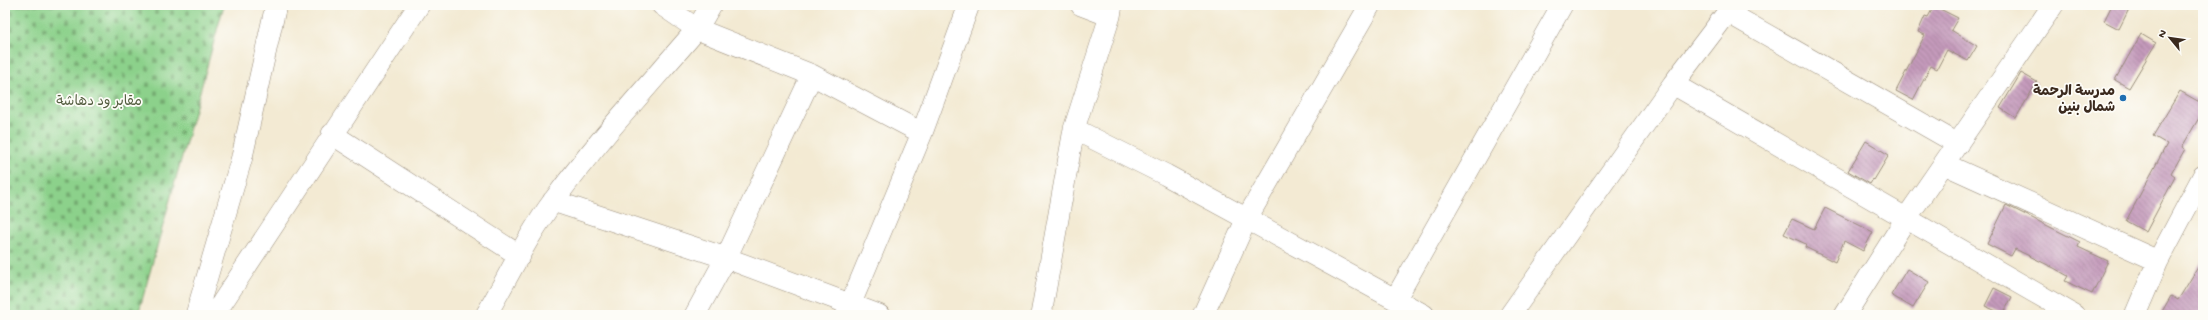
<svg xmlns="http://www.w3.org/2000/svg" width="2208" height="320" font-family="'Gochi Hand','Playpen Sans Arabic',sans-serif">
  <defs>
    <pattern id="cemetery-stones" width="16" height="16" patternUnits="userSpaceOnUse"><rect width="16" height="16" fill="#8cd18b"/><path d="M2 7V4a2 2 0 0 1 4 0v3zM10 15v-3a2 2 0 0 1 4 0v3z" fill="#74aa71"/></pattern>
    <pattern id="building-back-hatch" width="6" height="6" patternUnits="userSpaceOnUse"><rect width="6" height="6" fill="#c49abb"/><path d="M-1 5l2 2M0 0l6 6M5-1l2 2" fill="none" stroke="#a07e97"/></pattern>
  </defs>
  <rect width="100%" height="100%" fill="#fdfcf7"/>
  <filter id="ink" filterUnits="userSpaceOnUse"><feTurbulence type="fractalNoise" baseFrequency=".025" numOctaves="2"/><feDisplacementMap in="SourceGraphic" scale="8" xChannelSelector="R" yChannelSelector="G"/><feConvolveMatrix kernelMatrix="1 2 1 2 8 2 1 2 1" color-interpolation-filters="sRGB"/></filter>
  <filter id="wash" filterUnits="userSpaceOnUse"><feTurbulence type="fractalNoise" baseFrequency=".012" numOctaves="4" result="noise"/><feDisplacementMap in="SourceGraphic" scale="16" xChannelSelector="R" yChannelSelector="G"/><feGaussianBlur stdDeviation="0.9" result="paint"/><feColorMatrix in="noise" values="0 0 0 0 0 0 0 0 0 0 0 0 0 0 0 0 0 1.4 0 .05"/><feComposite in="paint" operator="in"/></filter>
  <g filter="url(#wash)">
    <rect width="100%" height="100%" fill="#f3ead3"/>
    <path fill="url(#cemetery-stones)" stroke="#647e54" d="M5,5H224L138,315H5Z"/>
    <g id="blocks">
      <path fill="url(#building-back-hatch)" d="M2112,5H2131L2119,29L2104,21Z
        M1934,6L1958,18L1951,30L1977,46L1968,61L1947,50L1937,69L1931,66L1913,100L1896,91L1925,35L1918,32L1925,16L1928,17Z
        M2141,34L2156,43L2129,88L2115,80Z
        M2021,73L2037,82L2016,118L2000,108Z
        M2180,91L2203,104V111L2182,147L2185,149L2171,174L2175,177L2146,232L2126,221L2167,144L2153,136Z
        M1866,141L1889,155L1874,180L1873,179L1870,184L1848,171Z
        M2006,205L2080,242L2078,247L2108,261L2092,294L2065,281L2068,276L2054,268L2015,249L2011,256L1987,244Z
        M1825,208L1873,232L1863,251L1844,241L1835,262L1805,247L1806,244L1784,234L1792,219L1814,229Z
        M2203,259V315H2160L2171,296L2178,300Z
        M1907,269L1929,282L1913,308L1891,295Z
        M1994,288L2012,297L2003,314L1985,306Z"/>
    </g>
  </g>
  <g filter="url(#ink)">
    <use href="#blocks" fill-opacity="0" stroke="#978a78" stroke-width="1"/>
    <g fill="none" stroke-linecap="round" stroke-linejoin="round">
      <defs>
        <path id="street" d="M662,5L697,29L812,75L922,133
          M1081,5L1110,16
          M1727,12L1958,144
          M1673,84L2074,315
          M1074,129L1166,175L1424,315
          M332,134L520,256
          M1944,164L2158,261
          M553,201L726,258L879,315
          M1396,298L1562,5
          M196,315L242,157L276,5
          M214,315L419,5
          M486,315C508,277 528,235 554,200C598,140 649,85 697,29L711,5
          M695,315L726,258L812,75
          M846,315L922,133L969,5
          M1041,315L1074,129L1110,16L1112,5
          M1203,315L1247,218L1370,5
          M1510,315L1673,84L1733,5
          M1845,315L1907,217L2053,5
          M2135,315L2158,261L2203,176"/>
      </defs>
      <use href="#street" stroke="#978a78" stroke-width="22"/>
      <use href="#street" stroke="#fff" stroke-width="21"/>
    </g>
  </g>
  <circle fill="#1f6fb2" stroke="#fdfcf7" stroke-width="1.5" cx="2123" cy="98" r="4"/>
  <g text-anchor="middle" stroke-width="3.5" stroke-linejoin="round" paint-order="stroke">
    <g font-size="14" font-weight="bold" fill="#3b2a1e" stroke="#fdfcf7" text-anchor="end">
      <text x="2115" y="95">مدرسة الرحمة<tspan x="2115" dy="16">شمال بنين</tspan></text>
    </g>
    <g font-size="14" fill="#535c3f" stroke="#fdfcf7">
      <text x="99" y="105">مقابر ود دهاشة</text>
    </g>
  </g>
  <rect width="2208" height="320" fill="none" stroke="#fdfcf7" stroke-width="20"/>
  <g transform="translate(2170 38) rotate(299)" stroke="#fdfcf7" stroke-width="3" paint-order="stroke">
  <path d="M0-3L7 15L0 10L-7 15Z" fill="#3b2a1e"/>
  <text y="-6" font-size="11" font-weight="bold" text-anchor="middle" fill="#3b2a1e">N</text>
  </g>
</svg>
